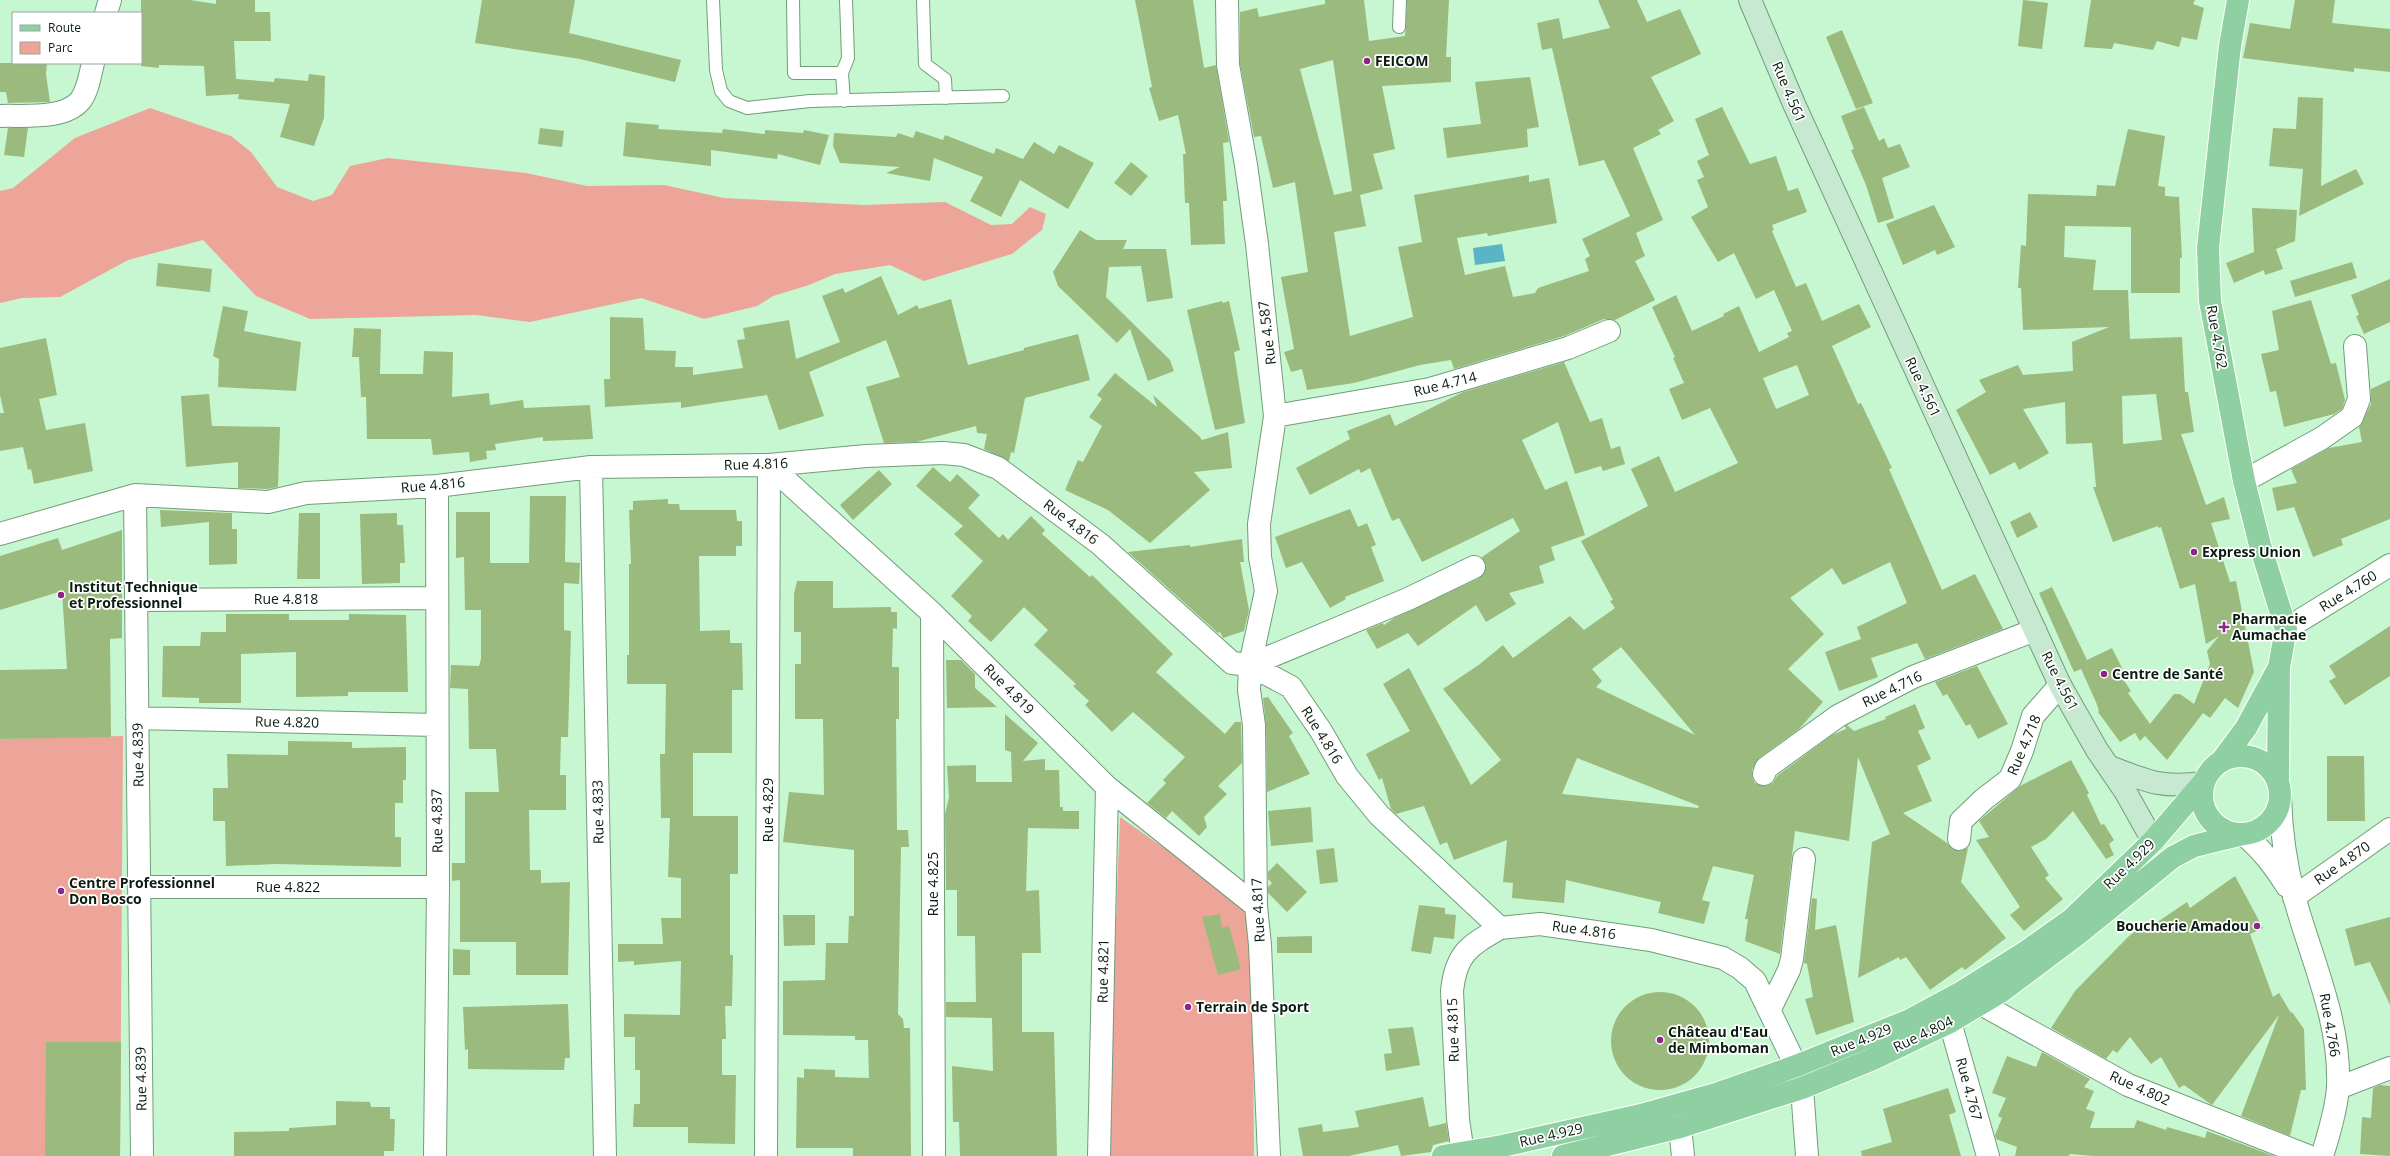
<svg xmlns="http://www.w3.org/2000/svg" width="2390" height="1156" font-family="'Open Sans',sans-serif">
  <rect width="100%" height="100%" fill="#c7f7d0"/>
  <path fill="#eca598" d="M150,108L231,136L251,152L277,187L313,201L332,195L350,166L388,158L526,173L587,186L664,185L724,198L864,205L945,202L991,225L1012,224L1030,207L1046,214L1042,230L1012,254L1005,256L924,281L890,265L835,274L809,285L773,296L757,306L704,319L641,298L530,322L476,315L310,319L256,296L203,240L128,260L60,297L22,298L0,303V191L13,188L75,138Z
    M123,736L120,1156H0V739Z
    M1120,817L1252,910L1254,1156H1107Z"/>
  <path fill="#5ab4c4" d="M1502,244L1505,261L1475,265L1473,248Z"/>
  <path fill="#9bba7e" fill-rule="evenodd" d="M141,0H190L216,4V0H255V12H270L271,41H234L236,79L274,82L275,78L308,81L309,74L325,76L324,118L314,146L280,137L290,104L238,99L239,94L206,96L204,66L159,65V68L141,66Z
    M482,0H575L569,33L681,60L675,82L580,59L475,43Z
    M1135,0H1193L1204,68L1216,65L1229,142L1223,143L1227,201H1223L1225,244L1191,245L1189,203H1185L1183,154H1186L1178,115L1159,121L1149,88L1152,87Z
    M1325,0H1364L1369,41L1405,36L1407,0H1449L1446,57H1451V82L1382,86L1395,149L1373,154L1383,189L1360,195L1366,226L1334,232L1350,336L1413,317L1398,247L1422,242L1414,195L1529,175V182L1549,178L1557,223L1488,236L1487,233L1457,238L1465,275L1505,266L1513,297L1535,293L1538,288L1589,271L1585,259L1590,256L1582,239L1630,216L1604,160L1579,166L1552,48L1542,50L1537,23L1559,18L1563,39L1610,28L1598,0H1637L1647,22L1680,9L1701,54L1651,77L1674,121L1658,130L1661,134L1633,148L1663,220L1636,233L1645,256L1635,261L1655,300L1615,320L1604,319L1564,336L1454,369L1451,360L1420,365L1354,383L1307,390L1302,369L1291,372L1284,352L1294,349L1281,277L1308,272L1295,182L1273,188L1261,136L1254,137L1240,64V12L1257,8L1259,17L1325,4ZM1333,60L1352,191L1334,195L1300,69Z
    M2023,0L2048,3L2042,49L2018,46Z
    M2091,0H2195L2193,4L2204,8L2197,40L2182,37L2179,47L2157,41L2153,50L2114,43L2112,49L2084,47Z
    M2295,0H2335L2332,23L2390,29V72L2354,68V72L2243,58L2250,23L2290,29Z
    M1842,30L1873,103L1856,109L1826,37Z
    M0,63H47L46,74L50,102L8,103L6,92H0Z
    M1530,77L1539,127L1527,129L1528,147L1447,158L1443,128L1481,124L1475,82Z
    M2298,97L2323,98L2321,186L2356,169L2364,184L2299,216L2303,169L2269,166L2273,128L2296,129Z
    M1722,107L1750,164L1776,156L1788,191L1798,188L1807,212L1772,225L1774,230L1772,231L1796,287L1806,283L1822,321L1859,304L1871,327L1832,346L1858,404L1861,403L1892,468L1889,469L1942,590L1975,574L2003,629L1925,659L1917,643L1871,658L1878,677L1839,691L1825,652L1861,639L1857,627L1907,603L1890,562L1843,585L1832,568L1790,598L1824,634L1788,669L1823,702L1799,729L1759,758L1752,770V777L1755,783L1767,786L1773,783L1777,776L1832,735L1846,729L1845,726L1847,725L1854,731L1886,719L1885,717L1915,704L1925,728L1918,731L1931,759L1917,766L1932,801L1903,813L1947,843L1952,849L1958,851L1968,848L1961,882L2006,938L1965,970L1962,967L1930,990L1906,957L1900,960L1899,957L1858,978L1872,842L1890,834L1858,757L1849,841L1795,831L1780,954L1745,941L1748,919H1745L1754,875L1713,866L1702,900L1710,902L1704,924L1658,913L1661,902L1566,880L1564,903L1512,898L1513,883L1503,882L1507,840L1454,860L1447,842L1440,845L1424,806L1396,814L1391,809L1382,778L1379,780L1366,754L1410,731L1383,684L1409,668L1471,785L1501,760L1443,689L1480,664L1503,645L1513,658L1570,616L1584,630L1615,608L1610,601L1613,600L1581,541L1648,506L1631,469L1659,456L1675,492L1738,463L1710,408L1682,420L1669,389L1684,383L1673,358L1675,357L1652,307L1676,295L1692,331L1724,316L1723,314L1739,306L1759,352L1789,337L1787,333L1792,331L1774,290L1756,299L1734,253L1718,262L1691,217L1708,207L1697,180L1704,177L1697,161L1709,155L1695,119ZM1797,365L1809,395L1776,409L1763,378ZM1621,647L1695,735L1596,687L1602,681L1592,669ZM1577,758L1699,806L1698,808L1562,794Z
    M1864,107L1879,141L1884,138L1888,148L1900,144L1910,167L1882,178L1894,218L1878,223L1866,185L1851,150L1854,149L1841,116Z
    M626,122L659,125L658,129L722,133L723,129L765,134V130L803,133L804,130L829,135L820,165L778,154L777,159L711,150V166L623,156Z
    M8,128H28L24,157L4,155Z
    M540,128L564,131L562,147L538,144Z
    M2128,129L2165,136L2158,186L2165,187V196L2179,197L2182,258H2180V293H2131V227L2065,226L2064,257L2096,260L2093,290H2128L2130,339L2182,337L2185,392H2188L2194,432L2181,434L2206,505L2224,497L2230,519L2211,523L2230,582L2236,581L2254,672L2238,708L2225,698L2210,718L2203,713L2167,760L2145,736L2140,741L2135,733L2120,742L2098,712L2099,711L2096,702L2081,669L2074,672L2039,593L2052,587L2087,660L2112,648L2127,678L2123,679L2131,691L2128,693L2150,724L2174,694H2180L2194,704L2210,664L2207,651L2219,636L2206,644L2195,584L2180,589L2161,527L2158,528V526L2113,542L2093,487H2096L2092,443L2066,444L2065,402L2023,409L2049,453L2019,470L2015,462L1990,475L1956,410L1986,392L1979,380L2018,365L2023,375L2073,371L2072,342L2109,327L2023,330L2021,288H2018L2021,245L2026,246L2028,194L2096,196L2097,185L2115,186ZM2156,394L2162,440L2123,444L2122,396Z
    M916,131L943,140L945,135L994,154L996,148L1023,159L1034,142L1054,154L1059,145L1094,163L1068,209L1020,180L1001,217L970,201L983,177L934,158L930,181L886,173L900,167L840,163L833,146L834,133L896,137L898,133L913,138Z
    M1131,162L1148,176L1131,196L1114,183Z
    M1934,205L1955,247L1937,255L1935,250L1903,265L1886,224Z
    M2252,208L2297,210L2295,241L2276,249L2283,269L2265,275L2264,270L2234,283L2226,263L2254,252Z
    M1080,230L1096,240H1127L1123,249H1166L1173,298L1147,302L1141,266L1109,267L1106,297L1170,360L1174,371L1148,381L1130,329L1117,343L1058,286L1053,272Z
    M2352,262L2357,278L2295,297L2290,281Z
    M158,263L212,269L210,292L156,286Z
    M881,276L898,315L917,305L919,309L951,299L968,365L1024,350V348L1078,334L1090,380L1025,398L1014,453L1011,452L1009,461L984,449L987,434L977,433L976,426L916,442L884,443L866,387L900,377L886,340L809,372L824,416L779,430L767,395L681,408V402L605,407L604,379H610V317L643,318L645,350L676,351L675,367H693V375L743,368L737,340L745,339L743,328L789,320L796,359L840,342L822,296L843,288L845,293Z
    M2390,279V322L2364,334L2356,316L2359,315L2351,295Z
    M2311,300L2331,364L2336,363L2345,400L2342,409L2334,414L2284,427L2276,391L2270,392L2261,354L2279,350L2272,311Z
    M1222,301L1223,303L1229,301L1240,350L1234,352L1245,423L1215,430L1187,310Z
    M223,306L248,311L244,331L301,342L296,391L218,387L219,359L213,356Z
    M354,328L381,329L380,374H423L424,351L453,352L452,397L489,393L490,405L523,400L524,408L590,405L593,439L543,441V437L495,444L496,450L486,451L487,459L470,462L469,452L433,455L431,439H367L366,397H361L359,357H352Z
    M46,338L57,395L39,399L46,430L85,423L93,471L34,484L31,469L28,470L23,447L0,451V413H4L0,395V348Z
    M1564,362L1590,422L1602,418L1611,449L1620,446L1625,464L1603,471L1601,466L1575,474L1558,422L1522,440L1545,490L1567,481L1585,535L1551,547L1555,560L1539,566L1544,583L1509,593L1516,604L1486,622L1476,605L1418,646L1408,633L1377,649L1366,630L1383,623L1384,625L1394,618L1479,578L1486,568L1482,557L1520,531L1513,518L1422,562L1399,518L1392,521L1370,468L1361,473L1359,469L1310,495L1296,468L1350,439L1347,431L1390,414L1395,426L1463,392Z
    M1115,373L1157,407L1153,395L1200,437L1202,440L1228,432L1232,468L1194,472L1210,490L1150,543L1108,510L1065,490L1078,460L1083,462L1102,426L1089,417L1102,399L1097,395Z
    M2390,380V519L2341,539L2343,545L2313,557L2294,507L2277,511L2272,488L2297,483L2291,469L2329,448L2362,442L2359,427L2371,404V389Z
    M209,394L212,426L280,427L278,487L267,489L238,488V462L186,467L181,396Z
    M933,467L950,482L957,474L980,495L968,508L999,538L1003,534L1008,540L1031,516L1045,530L1042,534L1090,577L1092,575L1173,654L1156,672L1225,734L1235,722H1241L1242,763L1218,786L1227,794L1204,817L1207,827L1199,836L1172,811L1166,818L1147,803L1166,783L1163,780L1185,757L1133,712L1112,732L1085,705L1089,701L1073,686L1076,684L1034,645L1048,630L1024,607L991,642L968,621L972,616L951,596L983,561L954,534L963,526L916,486Z
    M879,470L892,484L853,520L840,505Z
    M530,496H566L565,562L580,563L579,584L564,583V630L571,631L568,737H561L560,775H566V810H529L530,870H541V883L570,882L568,975H516V942H460V880L452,881V863H465V792H499L496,749H469L468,689L450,688L451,665L479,666L481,659V610H465L464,557L456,558V512H490V563H529Z
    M668,499V504H679L680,510H736L737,521H742V546H736V556H699L700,631L730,630V643H742L743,690H732V753H693V816H738V874H730V955H733L732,1006H725L726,1039H722V1075H736L735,1144L688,1143V1127H633L634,1104H640V1070H635V1037H624V1014L680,1015L681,961L634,965V961L618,962V944H663L661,918H681V878L668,877L670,818H661L660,754H665L666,684H627V655H629V564H631L629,510H633V501Z
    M1350,509L1358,527L1367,523L1376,545L1371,547L1384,581L1345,597L1346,599L1330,608L1302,562L1286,568L1275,537Z
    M160,510L232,513V529H237V564L209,565V522L161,527Z
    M2030,512L2038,527L2017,538L2010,522Z
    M299,513H320V579H297Z
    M397,513V525H403L405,563H400V583L362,584L360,514Z
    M122,530V638L110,639L111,737L0,739V670L67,669L62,591L0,610V556L58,538L62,550Z
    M1242,539L1244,562H1240L1249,610L1244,631L1223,638L1220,632L1218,633L1128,552L1190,545V547Z
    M797,581H833V608L891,607V612H897V629L893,628L892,667H899V719H896L897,830H908L909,847H901L898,1014L903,1019L904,1028H910L911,1156H853V1148H796L797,1077L804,1078V1069L835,1070V1077L869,1078L868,1040H855V1036L783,1035V981L825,980L826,943H848L849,916H854V850L783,842L789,792L824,795L823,719H795V664H801V632H794V594Z
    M226,614H289V620H349V614L406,615L408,692H348V696L296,697V652L241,654V703H199V698L162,697L163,646H200L201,632H226Z
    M2390,626V676L2345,705L2329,681L2336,677L2329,666Z
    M946,660H961L975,674V688L997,707L947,708Z
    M1977,666L2008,724L1978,739L1970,724L1966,726L1947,694L1943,696L1935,682Z
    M1268,697L1293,733L1289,736L1310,774L1267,792L1266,725L1263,698Z
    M1005,714L1038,743L1023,761L1045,759V770H1059L1060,807H1063V811H1079V829L1028,828L1026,891L1039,890L1041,953H1022V1032H1054L1057,1156H960L959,1122H953L952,1066L993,1071L992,1018L946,1017V1002H976L975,936H957V890H946L945,814L949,797L947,766L976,765V782H1012L1011,752L1005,750Z
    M288,741L352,742V748L406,747V780H403V803H395V837H401V867L276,864L226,866L225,821H213V788H228L227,754L288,755Z
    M2327,756H2364L2365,821H2327Z
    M2071,760L2089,793L2087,795L2101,825L2104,824L2114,840L2109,844L2114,855L2106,859L2073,811L2046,839L2031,847L2049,875L2045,878L2063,899L2024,931L2010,915L2020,907L1976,840L1989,837L1979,821L2020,786Z
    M1311,807L1313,842L1271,846L1268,811Z
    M1334,848L1338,882L1320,884L1316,850Z
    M1277,863L1307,892L1287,912L1268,893V887L1272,883L1268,879V872Z
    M2235,876L2263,928L2250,934L2273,997L2279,993L2291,1013L2292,1012L2304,1029L2306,1090H2301L2290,1136L2241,1116L2279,1015L2212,1105L2184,1085L2179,1088L2161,1057L2151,1064L2130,1037L2117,1053L2113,1050L2106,1059L2051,1028L2075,991L2128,937L2138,929L2140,932L2154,921L2156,923L2187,902L2190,908Z
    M1812,898L1817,899L1815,930L1836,925L1854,1022L1816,1035L1805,999L1813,997L1807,964L1804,963Z
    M1419,905L1445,908V914L1456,915L1454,939L1434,937L1431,954L1411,951Z
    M1220,914L1222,928L1229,926L1241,969L1218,975L1202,917Z
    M783,915H815V945L784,946Z
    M2390,917V1005L2370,962L2355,966L2345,929Z
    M1312,936V953H1277V937Z
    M453,949L470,950V975H453Z
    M1611 1041a49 49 0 1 1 98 0a49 49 0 1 1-98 0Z
    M568,1004L570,1058H565L564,1070L468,1069V1049L465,1050L463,1007Z
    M1413,1027L1420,1065L1386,1071L1384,1054L1392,1053L1388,1029Z
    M46,1042H121L120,1156H45Z
    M2042,1052L2090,1079L2084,1087L2094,1091L2086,1109L2095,1112L2090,1128H2134L2137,1120L2166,1130L2167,1127L2205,1138L2207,1131L2274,1156H2093L2070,1154L2069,1156H2015L2017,1147L1996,1139L1995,1135L2002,1118L1998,1116L2006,1098L1992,1093L2007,1056L2036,1067Z
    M2380,1085L2390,1086V1156L2360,1154L2362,1117L2371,1118L2373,1088Z
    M1948,1088L1956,1112L1949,1115L1961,1156H1862L1861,1151L1892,1142L1883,1109Z
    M1423,1097L1429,1127L1446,1123L1449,1141L1433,1145L1431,1152L1401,1156L1398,1145L1349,1156H1303L1298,1128L1322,1124L1323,1132L1359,1127L1355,1111Z
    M336,1101L370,1102L371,1107H390V1119H395L394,1151H384V1156H234V1132L289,1131V1128L336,1125Z"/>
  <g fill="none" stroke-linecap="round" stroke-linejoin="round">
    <defs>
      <path id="service" d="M713,0L716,70L721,91L729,101L747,108L810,101L1003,96
        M793,0L794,73H842
        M923,0L925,64L945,79L946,98
        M1399,27L1400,0
        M844,101L842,73L848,58L846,0"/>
      <path id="minor" d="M1227,0L1228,65L1246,165L1257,244L1275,416L1259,524L1260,557L1266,591L1250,665L1249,690L1254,725L1256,906L1260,945L1269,1156
        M106,13L110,0
        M0,116C24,115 63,120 80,101C88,91 90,75 93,63
        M1275,416L1430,389L1568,348L1609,331
        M769,465L932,613L1107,787L1256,906
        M591,467L605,1156
        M2244,481L2322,438L2352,417L2359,399L2355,346
        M135,495L268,502L306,493L437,486L591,467L769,465L866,456L943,453L964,455L998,468L1100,544L1232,663L1250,665L1291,687L1321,731L1347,776L1379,815L1500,928L1540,924L1651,940L1723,958L1740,968L1755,981L1796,1066
        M0,534L135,495L142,1156
        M136,600L436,598
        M932,613L934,1156
        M2286,629L2390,565
        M1250,665L1408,599L1474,567
        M137,718L436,725
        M1764,774L1766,768L1838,716L1913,677L2035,630
        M1959,839L1961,821L1984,799L2010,779L2022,751L2033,716L2060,685
        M139,887H438
        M2294,897L2390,829
        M1981,1004L2128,1085L2308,1156
        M1770,1009L1789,970L1792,959L1804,859
        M1950,1022L1988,1156
        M1802,1088L1807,1156
        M2338,1088L2390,1068
        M1680,1127L1683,1156
        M1463,1154L1458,1119L1452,991C1456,953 1469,946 1500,928
        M435,1156L438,887L437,486
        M766,1156L769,465
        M1099,1156L1107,787"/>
      <path id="tertiary" d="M2280,796C2281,831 2285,862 2294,896C2311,959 2341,1020 2338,1088C2336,1111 2329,1134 2322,1156
        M2243,834C2262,849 2274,866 2287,886"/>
      <path id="secondary" d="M1750,0L1794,104L2060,685L2097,750L2125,791L2153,841
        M2110,767C2148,782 2162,788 2203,783"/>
      <path id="primary" d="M2238,0L2230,46L2208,248L2210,301L2244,481L2260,545L2286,629L2279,667L2278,783
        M2202 795a39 39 0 1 1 78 0a39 39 0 1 1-78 0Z
        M2223,759L2246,728L2278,669
        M1443,1156L1502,1146L1641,1115L1719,1093L1796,1066L1910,1020L1960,993L2027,951L2072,919L2153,841L2203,783
        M1563,1156L1680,1127L1802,1088L1873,1059L1950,1022L2002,991L2078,934L2173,857L2194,846L2243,834"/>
    </defs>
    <use href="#service" stroke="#709d7a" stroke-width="14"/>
    <use href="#minor" stroke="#709d7a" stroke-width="24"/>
    <use href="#tertiary" stroke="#709d7a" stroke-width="24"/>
    <use href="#secondary" stroke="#709d7a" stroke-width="24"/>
    <use href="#primary" stroke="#fff" stroke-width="24"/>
    <use href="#service" stroke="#fff" stroke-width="12"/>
    <use href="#minor" stroke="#fff" stroke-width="22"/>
    <use href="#tertiary" stroke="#fff" stroke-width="22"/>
    <use href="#secondary" stroke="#c7e8d1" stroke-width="22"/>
    <use href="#primary" stroke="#8fd0a3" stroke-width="22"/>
  </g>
  <g fill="#8f2488" stroke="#fff" stroke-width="1.5">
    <circle cx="1367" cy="61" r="4"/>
    <circle cx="2194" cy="552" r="4"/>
    <circle cx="61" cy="595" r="4"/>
    <path d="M2222 621h4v4h4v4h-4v4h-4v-4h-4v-4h4z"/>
    <circle cx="2104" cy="674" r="4"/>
    <circle cx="61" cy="891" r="4"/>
    <circle cx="2257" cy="926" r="4"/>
    <circle cx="1188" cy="1007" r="4"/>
    <circle cx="1660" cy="1040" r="4"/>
  </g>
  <g text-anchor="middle" stroke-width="3.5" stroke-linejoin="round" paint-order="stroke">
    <g font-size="14" font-weight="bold" fill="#0b1d10" stroke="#fff" text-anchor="start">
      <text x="1375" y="66">FEICOM</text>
      <text x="2202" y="557">Express Union</text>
      <text x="69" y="592">Institut Technique<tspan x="69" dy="16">et Professionnel</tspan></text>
      <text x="2232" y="624">Pharmacie<tspan x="2232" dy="16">Aumachae</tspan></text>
      <text x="2112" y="679">Centre de Santé</text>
      <text x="69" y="888">Centre Professionnel<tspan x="69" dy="16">Don Bosco</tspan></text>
      <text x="2249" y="931" text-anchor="end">Boucherie Amadou</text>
      <text x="1196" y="1012">Terrain de Sport</text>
      <text x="1668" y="1037">Château d'Eau<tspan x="1668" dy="16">de Mimboman</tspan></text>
    </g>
    <g font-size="14" fill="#0b1d10" stroke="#fff">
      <text transform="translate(1789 92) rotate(67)" y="5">Rue 4.561</text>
      <text transform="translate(1267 333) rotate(-97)" y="5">Rue 4.587</text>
      <text transform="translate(2217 337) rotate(80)" y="5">Rue 4.762</text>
      <text transform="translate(1445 384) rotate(-14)" y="5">Rue 4.714</text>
      <text transform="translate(1923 387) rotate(65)" y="5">Rue 4.561</text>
      <text transform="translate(756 464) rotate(-2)" y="5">Rue 4.816</text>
      <text transform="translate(433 485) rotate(-5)" y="5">Rue 4.816</text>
      <text transform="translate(1071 522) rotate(37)" y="5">Rue 4.816</text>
      <text transform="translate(2348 591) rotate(-32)" y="5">Rue 4.760</text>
      <text x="286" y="604">Rue 4.818</text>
      <text transform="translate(2060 681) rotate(63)" y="5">Rue 4.561</text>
      <text transform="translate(1009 689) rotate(45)" y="5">Rue 4.819</text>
      <text transform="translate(1892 689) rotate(-26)" y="5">Rue 4.716</text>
      <text transform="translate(287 722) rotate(1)" y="5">Rue 4.820</text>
      <text transform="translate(1322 735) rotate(58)" y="5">Rue 4.816</text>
      <text transform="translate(2024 745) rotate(-67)" y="5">Rue 4.718</text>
      <text transform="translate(138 755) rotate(-91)" y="5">Rue 4.839</text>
      <text transform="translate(768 810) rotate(-90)" y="5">Rue 4.829</text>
      <text transform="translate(598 812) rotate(-91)" y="5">Rue 4.833</text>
      <text transform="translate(437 821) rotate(-91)" y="5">Rue 4.837</text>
      <text transform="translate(2342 863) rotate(-35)" y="5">Rue 4.870</text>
      <text transform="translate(2129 864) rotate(-44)" y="5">Rue 4.929</text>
      <text transform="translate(933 884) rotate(-90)" y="5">Rue 4.825</text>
      <text x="288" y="892">Rue 4.822</text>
      <text transform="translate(1258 910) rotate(-93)" y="5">Rue 4.817</text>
      <text transform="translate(1584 930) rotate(8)" y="5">Rue 4.816</text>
      <text transform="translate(1103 971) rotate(-89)" y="5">Rue 4.821</text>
      <text transform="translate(2330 1025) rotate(80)" y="5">Rue 4.766</text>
      <text transform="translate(1453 1030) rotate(-92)" y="5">Rue 4.815</text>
      <text transform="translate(1923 1034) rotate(-26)" y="5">Rue 4.804</text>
      <text transform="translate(1861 1040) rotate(-22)" y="5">Rue 4.929</text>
      <text transform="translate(141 1079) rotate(-91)" y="5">Rue 4.839</text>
      <text transform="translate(2140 1088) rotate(24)" y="5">Rue 4.802</text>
      <text transform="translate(1969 1089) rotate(75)" y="5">Rue 4.767</text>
      <text transform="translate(1551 1135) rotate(-13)" y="5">Rue 4.929</text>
    </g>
  </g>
  <rect x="12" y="12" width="130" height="52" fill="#ffffff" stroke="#9da59f"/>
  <rect x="20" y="25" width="20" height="6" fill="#8fd0a3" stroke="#9da59f"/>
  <text x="48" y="32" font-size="12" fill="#0b1d10">Route</text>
  <rect x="20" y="42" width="20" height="12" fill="#eca598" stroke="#9da59f"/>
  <text x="48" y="52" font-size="12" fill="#0b1d10">Parc</text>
</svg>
